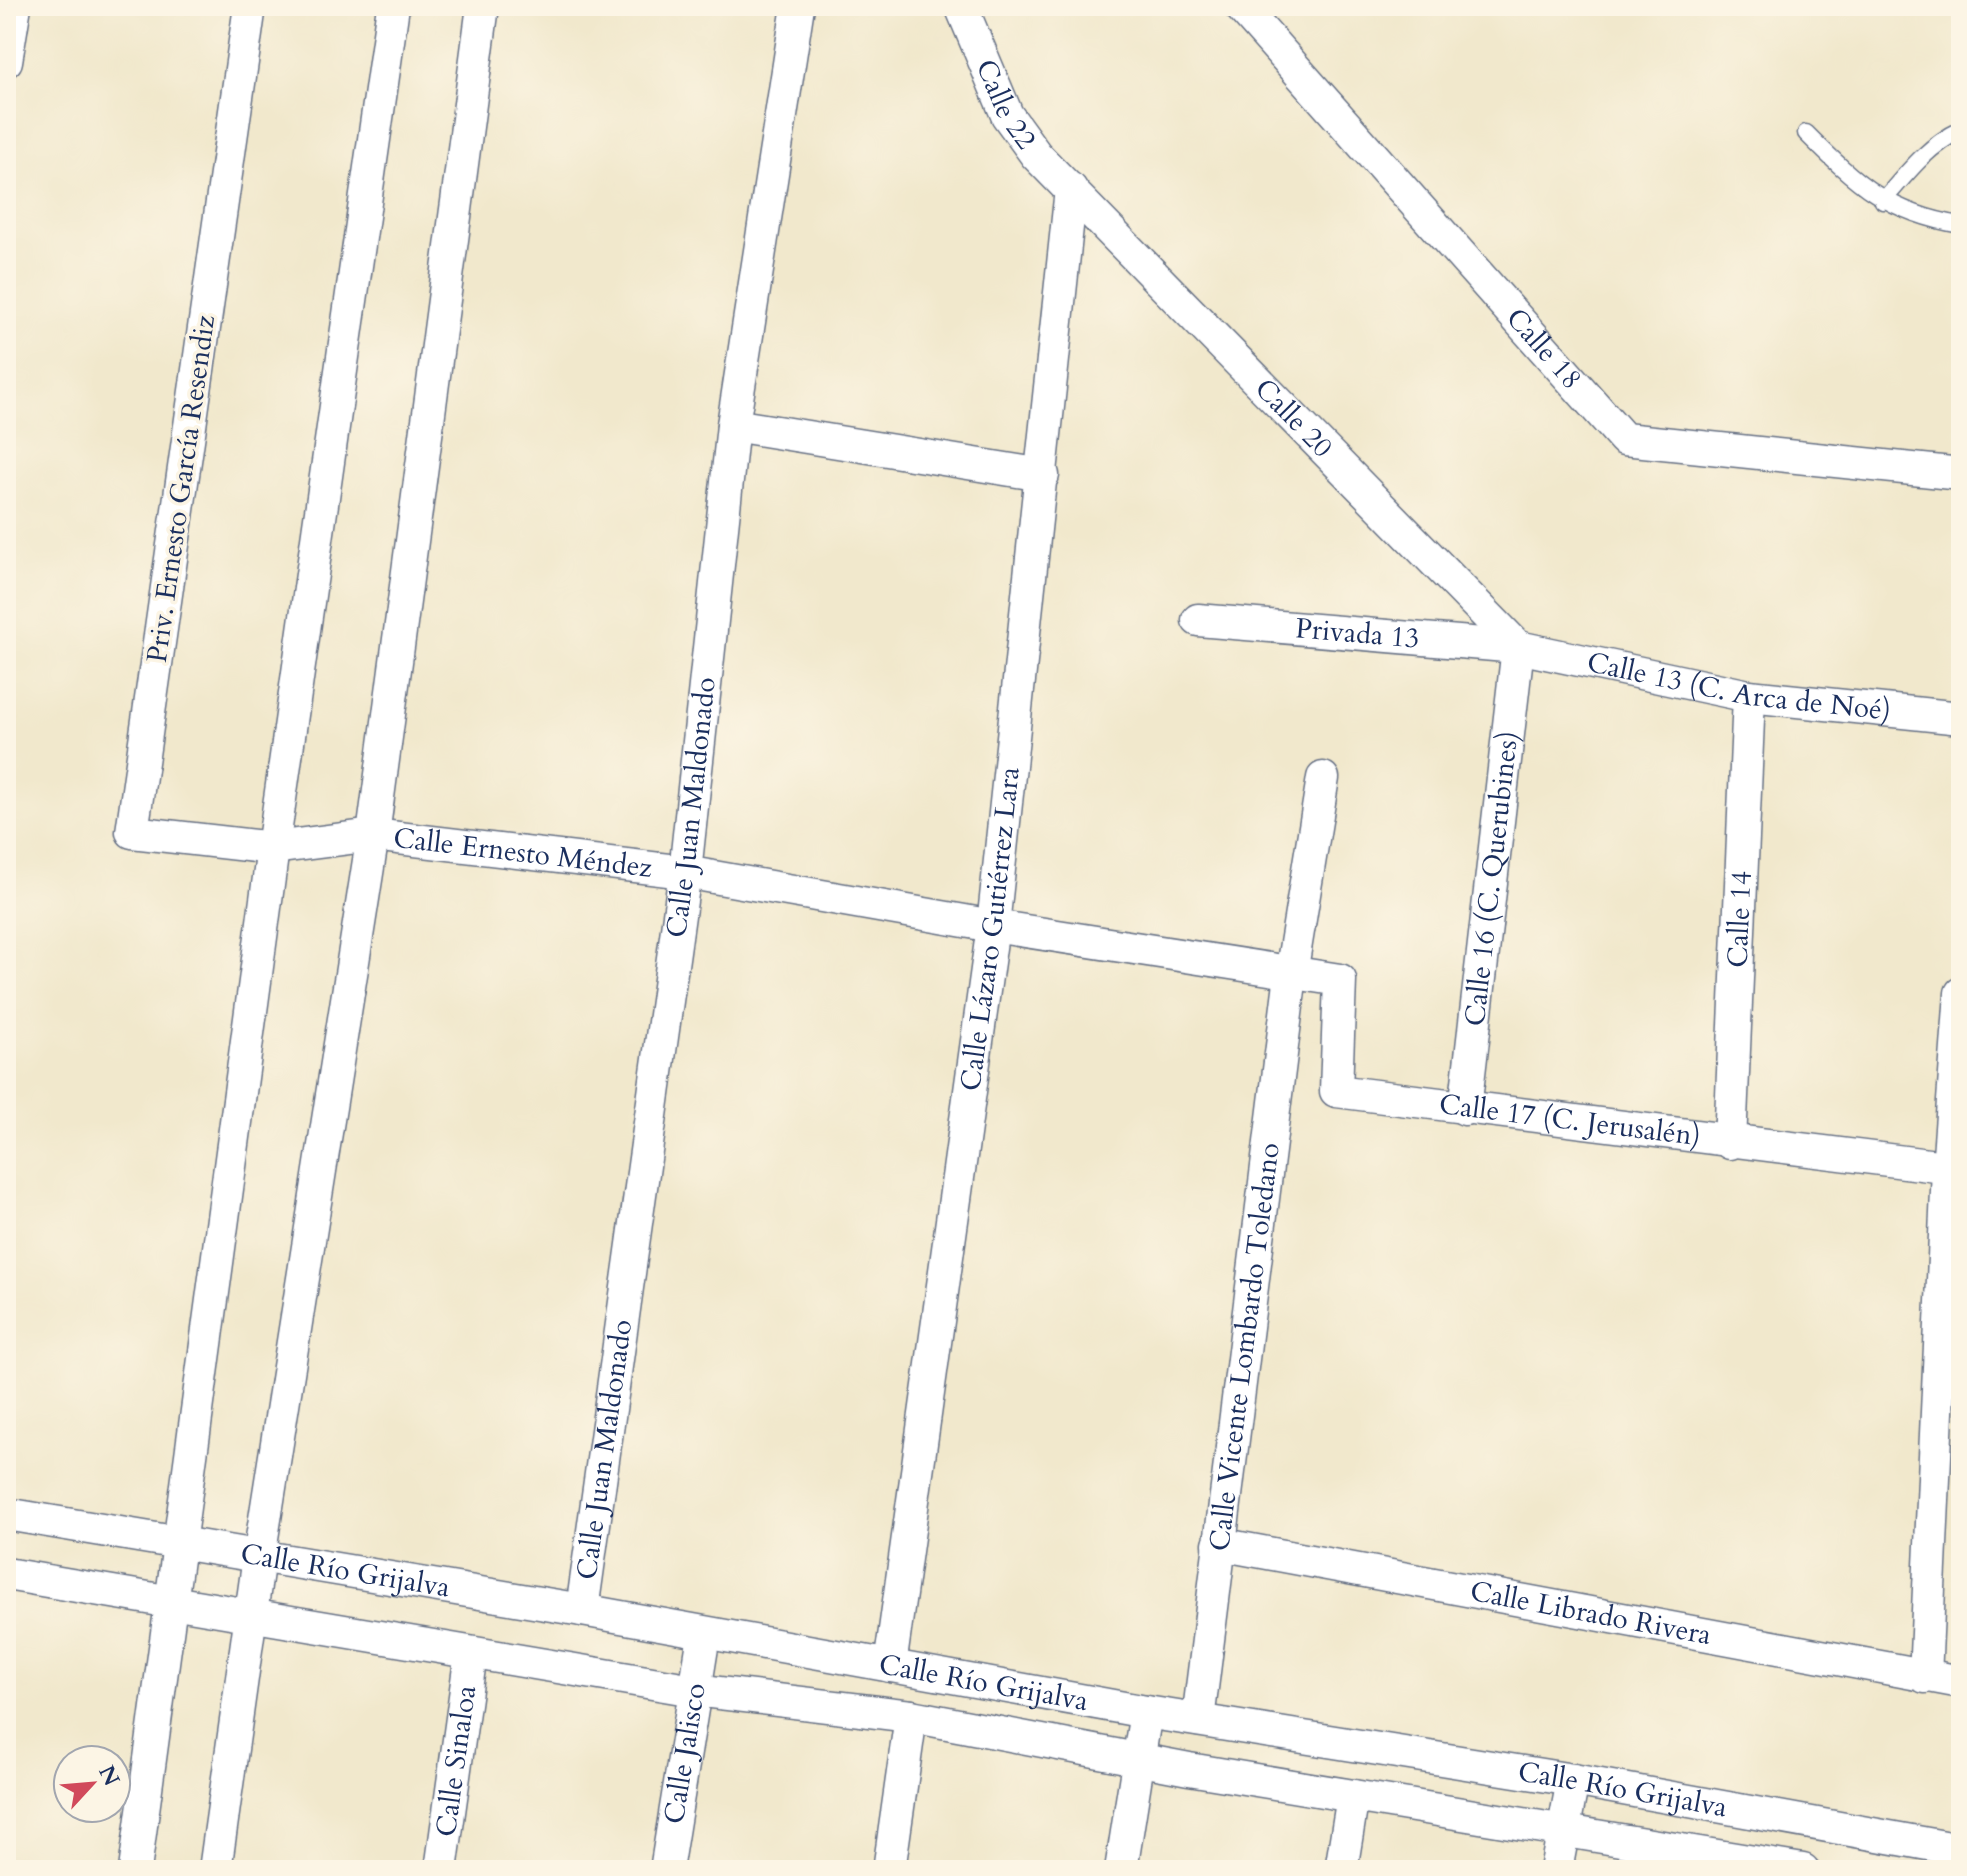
<svg xmlns="http://www.w3.org/2000/svg" width="1967" height="1876" font-family="Cardo,serif">
<rect width="100%" height="100%" fill="#fcf5e5"/>
<filter id="ink" filterUnits="userSpaceOnUse"><feTurbulence type="fractalNoise" baseFrequency=".0125" numOctaves="2"/><feDisplacementMap in="SourceGraphic" scale="16" xChannelSelector="R" yChannelSelector="G"/><feConvolveMatrix kernelMatrix="1 2 1 2 8 2 1 2 1" color-interpolation-filters="sRGB"/></filter>
<filter id="wash" filterUnits="userSpaceOnUse"><feTurbulence type="fractalNoise" baseFrequency=".006" numOctaves="4" result="noise"/><feDisplacementMap in="SourceGraphic" scale="32" xChannelSelector="R" yChannelSelector="G"/><feGaussianBlur stdDeviation="1.8" result="paint"/><feColorMatrix in="noise" values="0 0 0 0 0 0 0 0 0 0 0 0 0 0 0 0 0 1.4 0 .05"/><feComposite in="paint" operator="in"/></filter>
<g filter="url(#wash)">
<rect width="100%" height="100%" fill="#f1e8cc"/>
</g>
<g filter="url(#ink)">
<g fill="none" stroke-linecap="round" stroke-linejoin="round">
<defs>
<path id="service" d="M1806,133C1857,184 1888,213 1961,225
M1883,201C1906,174 1928,145 1961,130"/>
<g id="minor">
<path id="s1" d="M250,6L132,832L273,848L373,835L685,872L993,926L1340,980L1336,1091L1961,1169"/>
<path id="s2" d="M961,6L1007,115L1036,155L1518,647"/>
<path id="s3" d="M1240,6L1624,439L1961,474"/>
<path d="M6,61L15,6"/>
<path d="M733,425L1043,475"/>
<path id="s4" d="M1198,620L1518,647L1749,696L1961,718"/>
<path id="s5" d="M1465,1109L1518,647"/>
<path id="s6" d="M1730,1143L1749,696"/>
<path id="s7" d="M6,1514L582,1610L1146,1712L1573,1780L1961,1850"/>
<path id="s8" d="M1219,1544L1961,1682"/>
<path d="M6,1574L694,1690L911,1716L1189,1769L1803,1870"/>
<path id="s9" d="M582,1610L685,872L733,425L798,6"/>
<path id="s10" d="M890,1666L993,926L1071,189"/>
<path d="M1925,1677L1948,1169L1961,993"/>
<path id="s11" d="M1198,1720L1291,974L1323,778"/>
<path d="M135,1870L273,848L393,6"/>
<path d="M215,1870L259,1557L373,835L483,6"/>
<path id="s12" d="M441,1870L471,1653"/>
<path id="s13" d="M666,1870L704,1635"/>
<path d="M889,1870L911,1716"/>
<path d="M1121,1870L1146,1712"/>
<path d="M1341,1870L1353,1796"/>
<path d="M1556,1870L1573,1780"/>
</g>
</defs>
<use href="#service" stroke="#667084" stroke-width="19"/>
<use href="#minor" stroke="#667084" stroke-width="35"/>
<use href="#service" stroke="#fff" stroke-width="16"/>
<use href="#minor" stroke="#fff" stroke-width="32"/>
</g>
</g>
<g text-anchor="middle" dominant-baseline="central" stroke-width="7" stroke-linejoin="round" paint-order="stroke">
<g font-size="28" fill="#1b2f5e" stroke="#fcf5e5">
<text stroke="none"><textPath href="#s2" startOffset="108">Calle 22</textPath></text>
<text stroke="none"><textPath href="#s3" startOffset="458">Calle 18</textPath></text>
<text stroke="none"><textPath href="#s2" startOffset="536">Calle 20</textPath></text>
<text transform="translate(181 489) rotate(-82)">Priv. Ernesto García Resendiz</text>
<text stroke="none"><textPath href="#s4" startOffset="160">Privada 13</textPath></text>
<text stroke="none"><textPath href="#s4" startOffset="546">Calle 13 (C. Arca de Noé)</textPath></text>
<text stroke="none"><textPath href="#s9" startOffset="810">Calle Juan Maldonado</textPath></text>
<text stroke="none"><textPath href="#s1" startOffset="1228">Calle Ernesto Méndez</textPath></text>
<text stroke="none"><textPath href="#s5" startOffset="232">Calle 16 (C. Querubines)</textPath></text>
<text stroke="none"><textPath href="#s6" startOffset="224">Calle 14</textPath></text>
<text stroke="none"><textPath href="#s10" startOffset="744">Calle Lázaro Gutiérrez Lara</textPath></text>
<text stroke="none"><textPath href="#s1" startOffset="2402">Calle 17 (C. Jerusalén)</textPath></text>
<text stroke="none"><textPath href="#s11" startOffset="376">Calle Vicente Lombardo Toledano</textPath></text>
<text stroke="none"><textPath href="#s9" startOffset="162">Calle Juan Maldonado</textPath></text>
<text stroke="none"><textPath href="#s7" startOffset="344">Calle Río Grijalva</textPath></text>
<text stroke="none"><textPath href="#s8" startOffset="378">Calle Librado Rivera</textPath></text>
<text stroke="none"><textPath href="#s7" startOffset="992">Calle Río Grijalva</textPath></text>
<text stroke="none"><textPath href="#s13" startOffset="118">Calle Jalisco</textPath></text>
<text stroke="none"><textPath href="#s12" startOffset="110">Calle Sinaloa</textPath></text>
<text stroke="none"><textPath href="#s7" startOffset="1640">Calle Río Grijalva</textPath></text>
</g>
</g>
<rect width="1967" height="1876" fill="none" stroke="#fcf5e5" stroke-width="32"/>
<g transform="translate(92 1784) rotate(64)"><circle r="38" fill="#fcf5e5" stroke="#a2a6af" stroke-width="2"/>
<path d="M0-6L14 30L0 20L-14 30Z" fill="#d1495b"/>
<text y="-12" font-size="22" font-weight="bold" text-anchor="middle" fill="#1b2f5e">N</text>
</g>
</svg>
